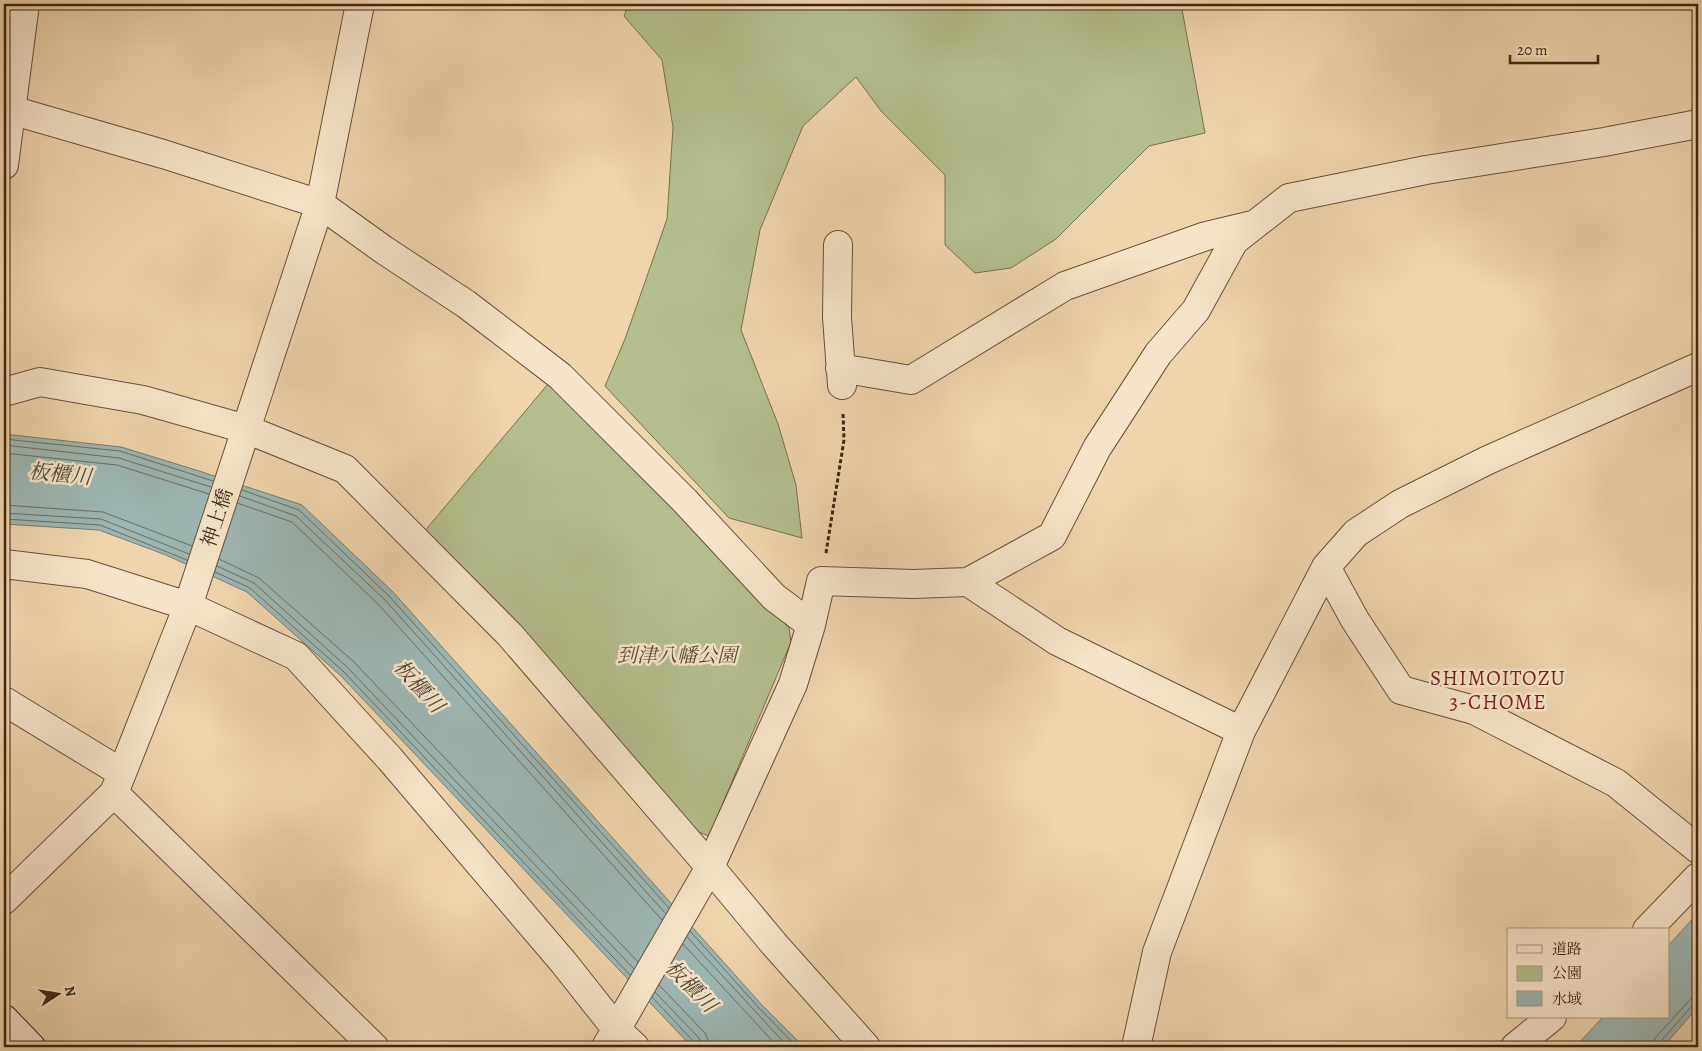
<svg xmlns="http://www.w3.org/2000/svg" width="1702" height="1051" font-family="Alegreya,'Noto Serif JP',serif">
<rect width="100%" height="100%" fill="#efd5ac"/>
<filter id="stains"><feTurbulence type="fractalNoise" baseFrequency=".004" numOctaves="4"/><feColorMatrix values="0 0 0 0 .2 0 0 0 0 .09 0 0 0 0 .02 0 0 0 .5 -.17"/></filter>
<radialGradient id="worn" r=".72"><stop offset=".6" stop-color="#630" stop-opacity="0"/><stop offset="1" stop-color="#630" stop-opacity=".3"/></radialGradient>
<path fill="#b4be8d" stroke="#797250" d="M629,4H1181L1205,133L1149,146L1056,239L1011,268L975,273L945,245V175L881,111L856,77L803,126L760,230L741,330L778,424L796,485L802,538L729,518L605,386L625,339L667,219L673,127L662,60L624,16Z
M548,384L608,439L675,506L789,628L791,642L709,836L688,828L609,729L516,623L423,533Z"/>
<path fill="#9db6b3" stroke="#777d73" d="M4,434L121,447L196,470L302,505L393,592L761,1004L804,1047H692L341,676L247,592L166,555L99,530L4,524Z
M1698,913V1007L1663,1047H1575L1603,1017H1668V946Z"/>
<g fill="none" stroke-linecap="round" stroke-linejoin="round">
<path stroke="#6e6e63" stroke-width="1" d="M4,439L120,451L213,481
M4,445L119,458L211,487
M4,453L117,465L209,494
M242,490L299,510L389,596L669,908
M240,496L296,516L385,600L666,914
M237,503L292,522L379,605L662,920
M4,505L103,512L192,546
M4,513L101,519L189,554
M4,519L100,525L187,560
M219,559L259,578L354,662L638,962
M217,566L254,583L348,668L634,969
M215,572L250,588L344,672L630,975
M690,931L758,1007L797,1047
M687,937L788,1047
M683,944L778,1047
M659,985L705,1033L708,1040L709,1047
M655,992L699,1038L702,1047
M652,997L694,1042L696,1047
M1653,1047L1655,1038L1688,1002L1692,998L1698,997
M1659,1047L1660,1042L1692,1006L1698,1004"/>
<defs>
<path id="street" d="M4,108L163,154L320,204L384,250L466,304L560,376L685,501L774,597L811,625
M4,165L25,4
M838,245L837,317L842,385
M840,368L911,380L1065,286L1206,236L1252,225
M4,392L40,382L143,400L246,429L345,469L510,635L710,867L774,944L866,1047
M4,564L87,574L188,606L296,656L390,759L564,963L617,1030L635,1047
M1326,567L1355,620L1401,690L1474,710L1616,783L1698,849
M968,582L1057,641L1241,731
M4,701L122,773
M114,793L374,1047
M4,900L114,793L122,773L188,606L320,204L360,4
M1647,930L1698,877
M606,1047L710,867L793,684L811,625L821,581L913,584L968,582L1052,536L1097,448L1158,354L1196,310L1234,241L1289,198L1426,170L1604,142L1698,124
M1136,1047L1157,952L1241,731L1326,567L1356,533L1400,504L1488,460L1698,367
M1515,1047L1552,1017"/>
<path id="secondary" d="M4,1019L31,1047"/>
</defs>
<use href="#street" stroke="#6a5239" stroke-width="30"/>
<use href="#secondary" stroke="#3e2713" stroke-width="30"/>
<path stroke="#3e2713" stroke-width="3" stroke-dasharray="4 2.5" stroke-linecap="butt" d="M826,553L844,440L843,413"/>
<use href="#street" stroke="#f5e4c9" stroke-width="28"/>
<use href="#secondary" stroke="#f5e4c9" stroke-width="28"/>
</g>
<g text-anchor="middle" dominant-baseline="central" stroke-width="5" stroke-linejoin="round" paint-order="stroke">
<g font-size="20" fill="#3e2713" stroke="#f5e4c9">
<text transform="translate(217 518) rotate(-72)">神上橋</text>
</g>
<g font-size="20" font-style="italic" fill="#5c4d32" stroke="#f5e4c9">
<text x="677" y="655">到津八幡公園</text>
</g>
<g font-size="21" font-style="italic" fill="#564b3b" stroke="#f5e4c9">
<text transform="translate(60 474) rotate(6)">板櫃川</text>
<text transform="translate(419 686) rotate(48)">板櫃川</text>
<text transform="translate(691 986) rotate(46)">板櫃川</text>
</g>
<g font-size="21" letter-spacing="1" fill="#7a1f14" stroke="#f5e4c9">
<text x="1498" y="678">SHIMOITOZU<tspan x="1498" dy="24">3-CHOME</tspan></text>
</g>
</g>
<rect width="1702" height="1051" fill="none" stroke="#efd5ac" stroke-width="20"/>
<rect x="5" y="5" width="1692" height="1041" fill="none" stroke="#3e2713" stroke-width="2.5"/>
<rect x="10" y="10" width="1682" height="1031" fill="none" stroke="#3e2713"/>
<rect x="1507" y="928" width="162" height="90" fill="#f5e4c9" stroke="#ac9880"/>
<rect x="1517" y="945" width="25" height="8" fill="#f5e4c9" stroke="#ac9880"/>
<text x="1552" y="954" font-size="15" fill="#3e2713">道路</text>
<rect x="1517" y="966" width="25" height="15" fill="#b4be8d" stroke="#ac9880"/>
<text x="1552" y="978" font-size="15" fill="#3e2713">公園</text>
<rect x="1517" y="991" width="25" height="15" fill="#9db6b3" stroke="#ac9880"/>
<text x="1552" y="1004" font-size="15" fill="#3e2713">水域</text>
<g transform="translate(58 994) rotate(78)" stroke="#f5e4c9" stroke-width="4" paint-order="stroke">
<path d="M0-4L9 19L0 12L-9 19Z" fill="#3e2713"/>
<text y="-8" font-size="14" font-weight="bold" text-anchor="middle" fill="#3e2713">N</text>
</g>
<path d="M1510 55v8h88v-8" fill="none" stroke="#3e2713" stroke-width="2.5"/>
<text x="1517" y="55" font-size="15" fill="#3e2713" stroke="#f5e4c9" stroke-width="4" paint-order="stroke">20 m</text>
<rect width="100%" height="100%" filter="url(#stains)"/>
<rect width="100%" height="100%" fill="url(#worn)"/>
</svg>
